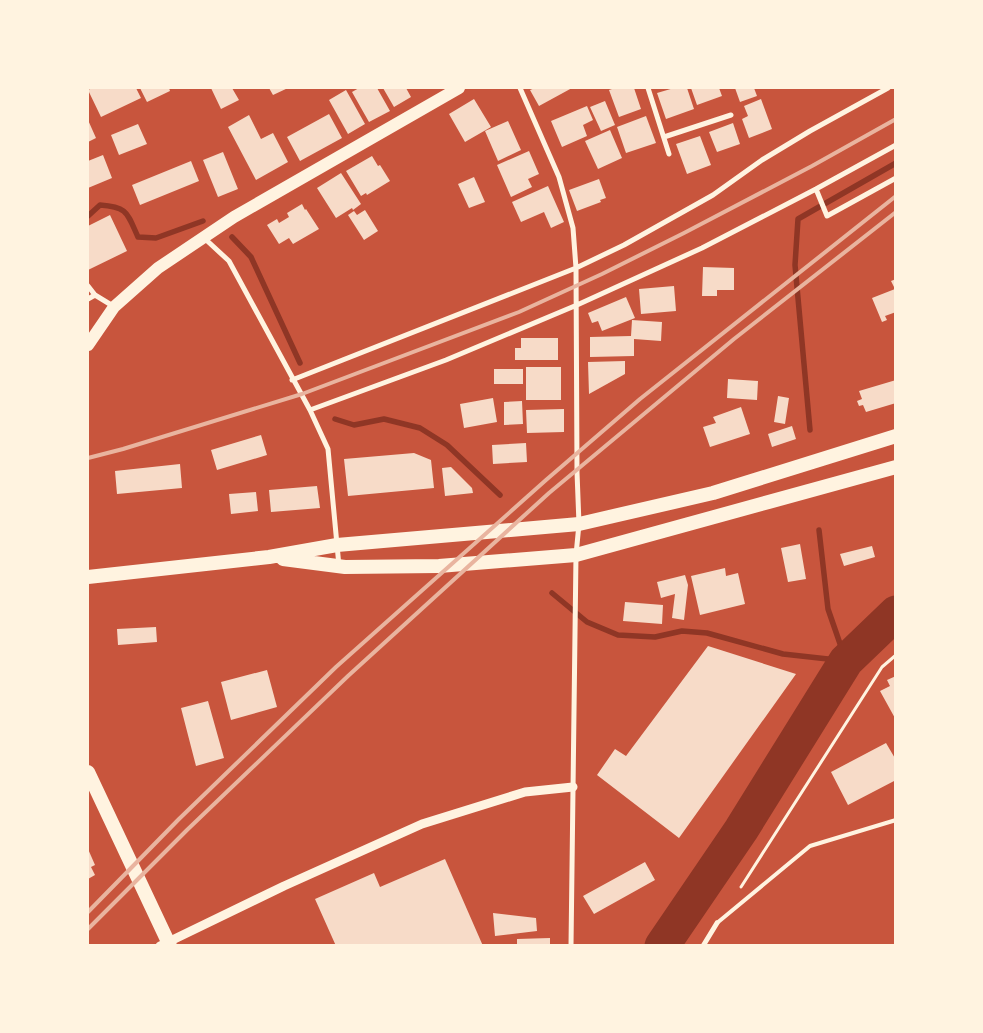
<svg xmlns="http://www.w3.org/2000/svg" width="983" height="1033" font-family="'Times New Roman',serif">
<rect width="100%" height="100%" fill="#c8553d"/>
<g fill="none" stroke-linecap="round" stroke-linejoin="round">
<path stroke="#8f3625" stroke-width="5.5" d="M88,216L100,205C128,207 127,213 138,237L156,238L203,221
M232,237L251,257L300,363
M335,419L354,425L384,419L420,428L447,445L500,495
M810,430L795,265L798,219L896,163
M552,593L587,622L618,635L655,637L682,631L707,633L783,654L846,661L828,609L819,530"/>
<path stroke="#8f3625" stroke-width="35" d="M662,946L741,830L846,661L896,613"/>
</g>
<path fill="#f7dbc8" d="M92,88H136L141,98L101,117L88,90Z
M140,88H169L170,91L147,102Z
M211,88H232L239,100L221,109Z
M269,88H288L273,95Z
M359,88H377L390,111L369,122L352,92Z
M383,88H406L411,97L394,107Z
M535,88H572L539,106L530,90Z
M615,88H634L641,109L619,117L609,90Z
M674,88H687L694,109L666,119L657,93Z
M691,88H719L722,96L697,105Z
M735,88H754L757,96L740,102Z
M346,90L365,124L348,134L329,100Z
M474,99L491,127L465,142L449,114Z
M761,99L772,129L749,138L742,119L748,116L744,106Z
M605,101L615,125L601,131L590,107Z
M587,106L593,120L583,125L587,136L562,147L551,121Z
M329,114L342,138L300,161L287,137Z
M249,115L261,139L273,133L288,162L256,180L228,127Z
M646,116L656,143L626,153L617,127Z
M88,120L96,138L88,142Z
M508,121L521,150L498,161L485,131Z
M733,123L740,144L717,152L709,132Z
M138,124L147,144L119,155L111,135Z
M610,130L622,158L598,169L585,141Z
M700,136L711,165L687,174L676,144Z
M529,151L539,174L528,179L532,187L511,197L497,165Z
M223,152L238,189L218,197L203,160Z
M103,155L112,178L88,188V161Z
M372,156L378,166L380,165L390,181L367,195L366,193L361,196L346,171Z
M191,161L199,181L140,205L132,185Z
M341,173L361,204L353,210L352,208L336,218L317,188Z
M474,177L485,202L469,208L458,184Z
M599,179L606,198L600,200L601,202L577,211L569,190Z
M548,186L564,222L551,228L544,212L521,222L512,202Z
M302,204L305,210L306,209L319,229L293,244L289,238L279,244L267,225L277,219L279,223L289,217L287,213Z
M365,210L378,231L364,240L348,215L354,211L357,215Z
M110,215L127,251L88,270V226Z
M703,267L734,268V290H717V296H702Z
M896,279V312L885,316L887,320L882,322L872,298L895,289L891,281Z
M674,286L676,311L641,314L639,289Z
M626,297L635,318L602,331L598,321L592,323L588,313Z
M632,320L662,322L661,341L634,339V356L590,357V337L631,336Z
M521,338H558V360H515V348H521Z
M625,361V374L589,394L588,362Z
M526,367H561V400H526Z
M494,369H523V384H494Z
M728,379L758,381L757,400L727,398Z
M896,380V403L866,412L863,405L859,406L857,401L862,399L859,391Z
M778,396L789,398L785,424L774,422Z
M493,398L497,422L464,428L460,404Z
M522,401L523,424L504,425V402Z
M741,407L750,434L710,447L703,427L716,423L713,417Z
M564,409V432L527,433L526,410Z
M792,426L796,439L772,447L768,434Z
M261,435L267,455L217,470L211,450Z
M526,443L527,462L493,464L492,445Z
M414,453L431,460L434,488L348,496L344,459Z
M180,464L182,488L117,494L115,471Z
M451,467L472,488L473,493L445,496L442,468Z
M317,486L320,508L271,512L269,490Z
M256,492L258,511L231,514L229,494Z
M800,544L806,579L788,582L781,548Z
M872,546L875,557L844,566L840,554Z
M725,568L726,576L738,573L745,604L700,615L691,576Z
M685,575L688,585L684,620L672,618L675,594L661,598L657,582Z
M625,602L663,605L662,624L623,621Z
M156,627L157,642L118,645L117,629Z
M708,646L796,674L679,838L597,775L615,749L626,756Z
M267,670L277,707L231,720L221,682Z
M896,676V720L880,691L890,686L887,680Z
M208,701L224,758L196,766L181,708Z
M886,743L896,760V780L848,805L831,772Z
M88,849L95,865L91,867L95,875L88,879Z
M445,859L483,946H336L315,899L374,873L380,887Z
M645,862L655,880L594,914L583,896Z
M493,913L536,918L537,931L495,936Z
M550,938V946H517V939Z"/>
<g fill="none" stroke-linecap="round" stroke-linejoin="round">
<path stroke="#fff3e0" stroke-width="3" d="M741,887L882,667L896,655"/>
<path stroke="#fff3e0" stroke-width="4" d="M717,923L810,846L896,820"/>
<path stroke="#fff3e0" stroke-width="5" d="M520,88L559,177L573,228L576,268L577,472L579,524L576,555L571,946
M648,88L669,154
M664,137L731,115
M816,189L827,216L896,178
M203,237L229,261L310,410
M88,286L95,295
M88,299L95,295L113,306
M292,380L576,268L624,245L713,195L762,160L810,131L888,88
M339,566L328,449L310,410L446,360L577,305L702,248L816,189L896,145
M703,946L717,923"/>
<path stroke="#fff3e0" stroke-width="9" d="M160,946L284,886L422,824L525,792L573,787"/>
<path stroke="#fff3e0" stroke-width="12" d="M88,345L114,307L158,268L234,217L459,88"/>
<path stroke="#fff3e0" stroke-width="14" d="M283,559L345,567L439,566L576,555L896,467
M88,577L269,557L337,545L579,524L713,493L896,436
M88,772L170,946"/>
<path stroke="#e9b49f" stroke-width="4" d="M88,458L123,449L302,394L519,312L602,274L684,233L812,166L896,119
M88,912L179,819L336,667L546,480L640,399L896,196
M88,929L187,830L348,676L549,493L734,339L896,212"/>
</g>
<rect width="983" height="1033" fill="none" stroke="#fff3e0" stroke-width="178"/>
</svg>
